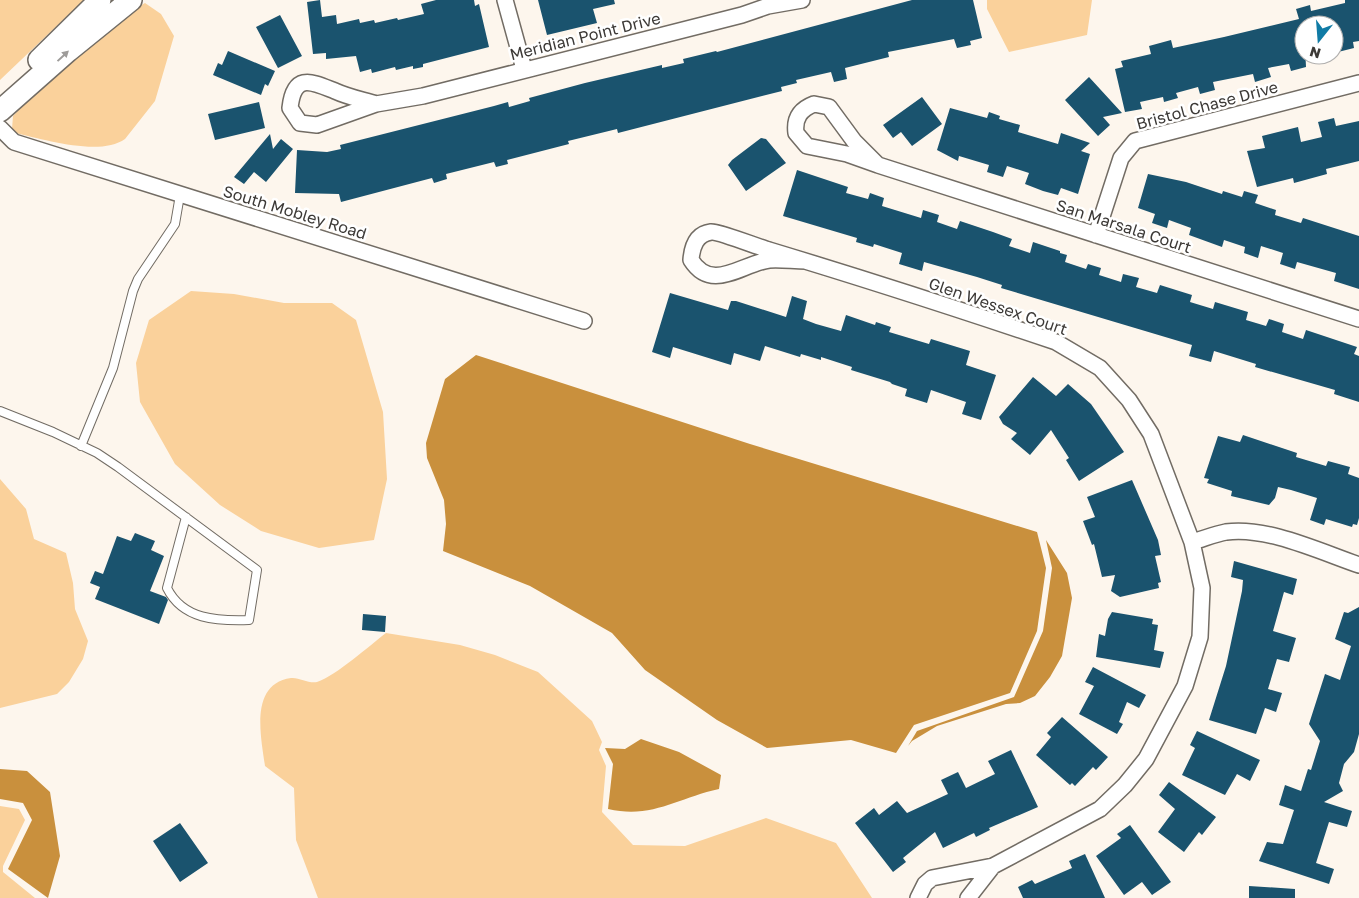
<svg xmlns="http://www.w3.org/2000/svg" width="1359" height="898" font-family="'Golos Text',sans-serif">
<rect width="100%" height="100%" fill="#fdf6ed"/>
<path fill="#fad19b" d="M0,0H84L0,80Z
M987,0H1092L1087,35L1009,52L987,9Z
M145,3L161,14L174,36L155,101L125,139C100,157 43,139 15,133L12,129L13,116L30,97L126,14Z
M191,291L234,294L284,303H332L356,320L383,412L387,479L374,540L319,548L261,531L220,505L175,464L140,402L136,363L149,320Z
M0,479L26,509L34,539L66,553L73,583L75,609L88,641L83,659L69,682L57,694L0,708Z
M386,633L460,645L495,655L538,672L592,721L602,742L599,750L606,766L602,812L633,845L685,846L766,818L836,843L872,898H318L296,840L294,788L265,766C261,737 249,684 291,678C299,677 309,684 317,682C337,675 369,646 386,633Z
M0,806L19,809L25,820L3,866V872L35,898H0Z"/>
<path fill="#c9903d" d="M476,355L750,444L1037,532L1046,568L1037,631L1010,693L914,725L896,753L851,740L767,748L717,720L645,670L612,633L530,586L443,551L446,524L444,500L427,458L426,443L445,379Z
M1046,540L1067,573L1072,598L1062,656L1050,677L1035,696L1020,703L1006,704L937,726L912,741L908,746L917,731L1014,697L1043,631L1052,568Z
M641,739L679,752L721,775L719,789C677,798 653,819 608,809L613,764L605,748L625,749Z
M0,769L27,771L50,792L60,856L48,898L8,869L32,820L23,803L0,799Z"/>
<path fill="#1a536e" d="M320,0L322,17L336,15L337,24L359,19L360,23L374,20L375,23L397,18L398,20L424,14L421,4L436,0H474L475,6L479,4L489,47L423,64V67L413,69V66L396,70L395,67L372,73L371,69L360,72L356,56L326,59V53L313,54L307,2Z
M538,0H614L615,4L593,9L597,23L547,35Z
M912,0H973L982,38L970,41L971,45L957,48L954,39L888,52L889,57L845,68L847,79L834,82L831,72L796,80L797,83L781,87L782,91L618,133L617,129L568,141L569,144L507,160L508,164L496,167L494,162L446,174L447,179L434,183L432,178L341,202L339,194L295,193L297,150L327,152L341,149L340,145L494,106L508,102L509,107L530,101L529,98L585,83L662,65V68L684,63L683,59L716,51L717,52Z
M1345,0H1359V41L1353,42L1354,48L1334,53V25H1304L1306,67L1291,71L1289,64L1268,68L1271,77L1255,82L1253,74L1213,82L1215,90L1200,94L1198,87L1176,93L1178,98L1164,102L1163,97L1140,102L1142,109L1125,112L1115,69L1123,67L1121,61L1151,54L1149,46L1171,40L1173,48L1224,37L1299,19L1296,9L1310,5L1311,11L1345,3Z
M280,15L302,56L278,68L256,27Z
M228,51L275,71L268,86L265,84L261,95L213,75L218,63L222,65Z
M1089,77L1122,113L1103,117L1110,125L1098,136L1065,100Z
M922,97L942,124L912,146L901,132L893,138L883,125Z
M259,102L265,128L215,140L208,114Z
M950,108L987,118L989,112L1000,116L999,119L1020,125L1018,132L1058,144L1061,133L1090,143L1081,151L1090,154L1078,194L1061,188L1058,195L1043,191L1025,184L1029,173L1007,166L1003,177L987,172L989,165L959,156L958,161L937,150Z
M1334,118L1336,126L1359,121V161L1326,169L1327,174L1294,183L1293,178L1257,187L1247,151L1265,148L1262,136L1298,127L1301,142L1322,137L1318,122Z
M270,134L273,149L281,139L293,149L266,182L254,172L244,184L234,177Z
M761,138L766,139L786,163L746,191L728,165L732,160Z
M797,170L848,187L846,193L868,199L870,193L884,198L882,206L921,218L923,210L939,215L937,222L957,229L960,221L993,232L1012,239L1009,246L1030,253L1033,242L1060,251V253L1067,255L1065,262L1086,269L1088,264L1101,268L1099,275L1121,282L1123,274L1139,278L1136,287L1157,293L1160,285L1192,295L1190,302L1213,309L1215,302L1248,312L1246,320L1266,326L1269,319L1284,324L1282,332L1303,339L1306,330L1357,347L1354,354L1359,356V402L1334,394L1335,390L1255,367L1256,364L1214,351L1211,362L1189,356L1192,345L1001,288L1002,285L977,277L924,262L922,271L899,264L902,253L874,244L873,247L856,242L857,238L783,216Z
M1148,174L1186,182L1222,194L1223,191L1242,197L1244,191L1258,195L1255,203L1276,210L1275,215L1301,223L1303,218L1359,236V289L1334,281L1336,273L1297,262L1295,269L1280,264L1283,253L1261,246L1258,258L1244,253L1245,247L1224,240L1222,247L1189,235L1191,228L1169,220L1167,228L1152,223L1155,214L1138,208Z
M670,293L728,310L731,301H736L786,317L792,296L807,301L803,319L816,324L841,331L846,315L875,325L876,322L891,327L889,332L929,344L931,339L970,351L966,365L996,375L981,420L962,414L966,402L931,390L927,403L905,396L907,389L892,384L890,382L851,370L852,367L821,357V360L801,354L800,357L765,346L760,361L734,353L731,365L673,347L670,358L652,352Z
M1033,377L1056,396L1068,384L1091,404L1124,452L1079,481L1066,460L1069,458L1051,430L1030,455L1011,439L1017,433L1003,424L999,417Z
M1243,435L1297,453L1296,457L1326,466L1328,461L1350,467L1348,474L1359,478V518L1357,525L1353,524L1352,527L1326,519L1324,525L1310,520L1317,498L1291,490L1278,487L1275,498L1269,505L1231,496L1232,491L1207,483L1209,479L1204,478L1218,436L1240,442Z
M1132,480L1158,540L1161,555L1155,556L1161,582L1158,583L1159,588L1120,597L1111,591L1115,575L1102,577L1094,544L1092,545L1083,521L1095,517L1087,497Z
M135,533L155,541L151,550L164,556L150,591L166,597L168,600L159,624L95,599L100,587L90,583L95,571L103,574L117,536L131,541Z
M1234,561L1297,579L1293,595L1284,592L1273,631L1296,638L1289,662L1277,659L1268,689L1282,693L1276,712L1265,708L1256,734L1209,720L1226,666L1242,591L1243,580L1231,577Z
M1359,607V734L1354,752L1344,764L1339,783L1343,791L1324,802L1352,811L1347,827L1329,822L1316,863L1334,869L1329,884L1259,861L1267,842L1283,844L1294,810L1279,805L1285,785L1301,791L1308,769L1311,770L1320,741L1309,724L1325,674L1340,680L1351,646L1335,639L1344,612L1348,613Z
M1112,612L1153,619L1152,624L1158,625L1154,650L1164,652L1160,668L1096,657L1099,634L1105,636L1108,619Z
M363,614L386,616L385,632L362,630Z
M1093,667L1146,695L1139,708L1127,702L1119,722L1123,724L1117,734L1079,714L1094,686L1085,682Z
M1062,717L1108,757L1096,770L1093,767L1075,786L1072,783L1070,785L1036,755L1051,737L1047,733Z
M1197,731L1260,760L1250,781L1237,774L1225,795L1182,775L1195,748L1190,745Z
M1011,750L1038,807L989,828L990,830L976,837L974,833L943,848L935,832L903,858L906,862L893,872L855,823L874,808L879,815L897,801L907,813L948,794L941,780L958,772L966,788L995,774L988,761Z
M1169,782L1216,817L1202,835L1199,832L1184,852L1158,832L1175,809L1159,795Z
M180,823L208,863L180,882L153,841Z
M1130,825L1171,882L1152,895L1142,882L1124,895L1096,856L1121,838L1117,834Z
M1085,854L1105,898H1023L1018,887L1032,880L1035,884L1072,868L1069,861Z
M1249,886L1295,889V898H1249Z"/>
<g fill="none" stroke-linecap="round" stroke-linejoin="round">
<defs>
<path id="lane" d="M0,411L53,432L97,453L118,467L257,570L249,620C217,621 183,620 167,588L186,517
M81,446L113,368L133,291L138,279L175,224L180,195"/>
<path id="street" d="M505,0L524,69
M376,104C363,100 348,97 335,91C312,82 294,72 290,108L300,123L317,125L376,104L423,96L742,15L768,6L802,0
M0,128L14,142L584,321
M878,165L854,141L829,107L814,104C801,109 794,118 796,133L807,146L847,154L878,165L1359,319
M1096,235L1121,158L1135,141L1359,83
M805,261C793,261 781,259 769,260C741,264 712,293 691,260C692,247 696,234 711,232C718,231 758,247 769,250C865,279 961,310 1056,342L1100,368L1129,400L1151,434L1192,542L1202,588L1200,637L1185,686L1146,759L1125,785L1100,809L993,866L932,878L925,884L918,898
M1192,542C1203,539 1215,534 1226,532C1266,526 1321,552 1359,565
M968,898L993,866"/>
<path id="secondary" d="M39,60L100,0
M0,111L68,51L131,0"/>
</defs>
<use href="#lane" stroke="#726c64" stroke-width="10"/>
<use href="#street" stroke="#726c64" stroke-width="18"/>
<use href="#secondary" stroke="#726c64" stroke-width="24"/>
<use href="#lane" stroke="#fff" stroke-width="8"/>
<use href="#street" stroke="#fff" stroke-width="15"/>
<use href="#secondary" stroke="#fff" stroke-width="21"/>
</g>
<defs><path id="oneway-solid" d="M-6-.8H1V-3.2L6.5 0L1 3.2V.8H-6Z" transform="scale(1.25)"/></defs>
<use fill="#9e9c9a" href="#oneway-solid" transform="translate(63 56) rotate(-43)"/>
<g text-anchor="middle" dominant-baseline="central" stroke-width="5" stroke-linejoin="round" paint-order="stroke">
<g font-size="16" fill="#3c3936" stroke="#fff">
<text transform="translate(585 36) rotate(-14)">Meridian Point Drive</text>
<text transform="translate(1207 105) rotate(-15)">Bristol Chase Drive</text>
<text transform="translate(295 212) rotate(17)">South Mobley Road</text>
<text transform="translate(1124 226) rotate(18)">San Marsala Court</text>
<text transform="translate(998 306) rotate(19)">Glen Wessex Court</text>
</g>
</g>
<g transform="translate(1319 40) rotate(197)"><circle r="24" fill="#ffffff" stroke="#b1b0af"/>
<path d="M0-4L9 19L0 12L-9 19Z" fill="#107ba5"/>
<text y="-8" font-size="14" font-weight="bold" text-anchor="middle" fill="#3c3936">N</text>
</g>
</svg>
